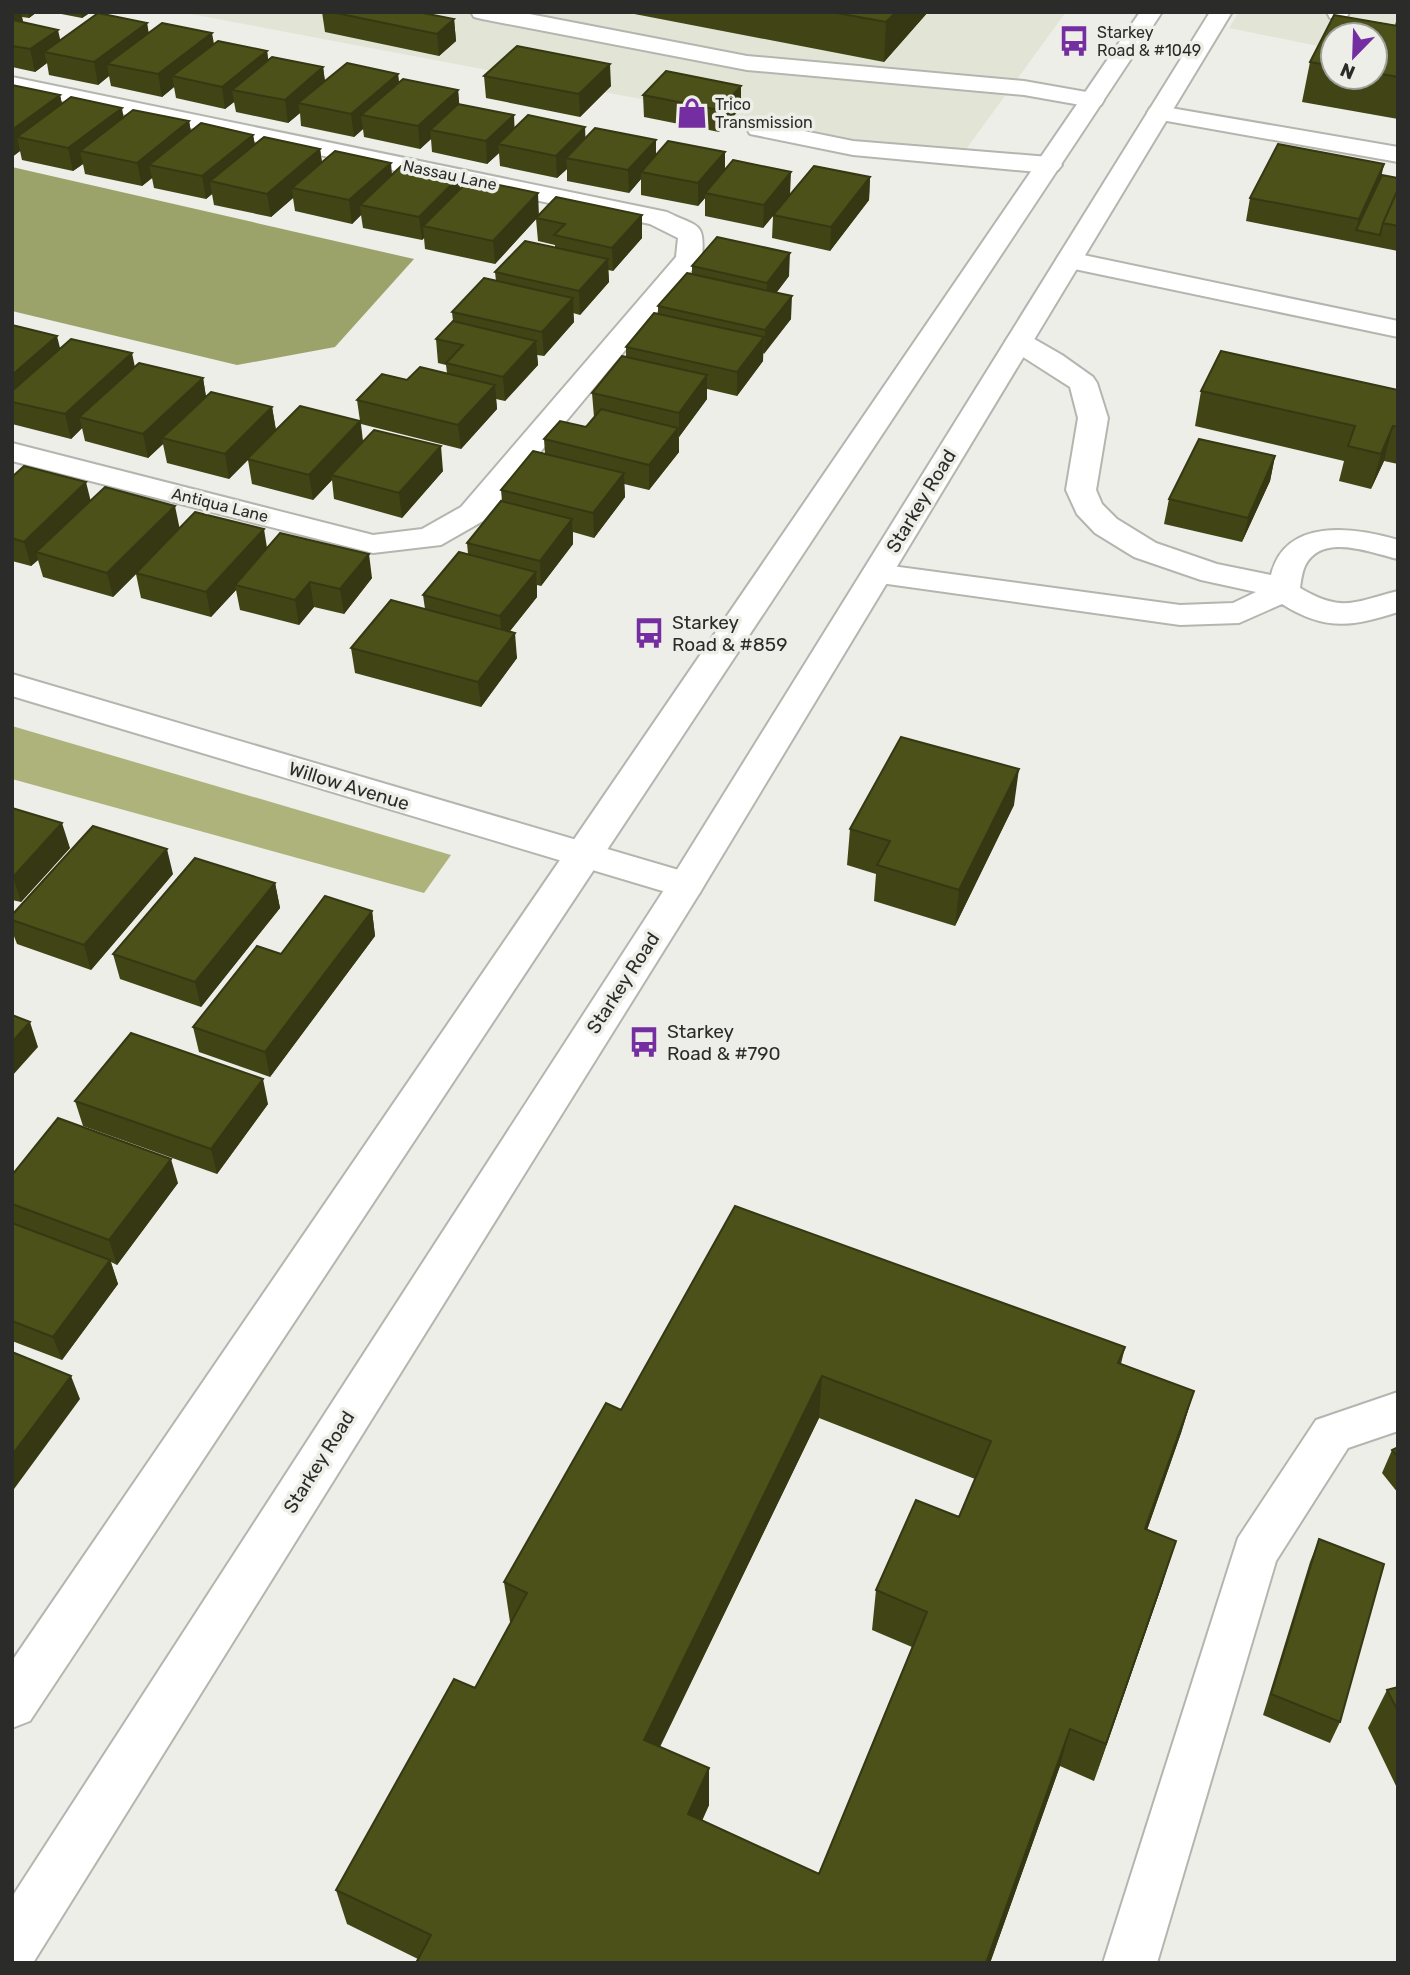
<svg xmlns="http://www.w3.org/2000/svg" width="1410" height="1975" font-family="Rubik,sans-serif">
<rect width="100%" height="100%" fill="#edeee7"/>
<path fill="#e2e5d6" d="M180,12H1066L959,159Z
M1239,12H1398V61L1375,35H1333V49L1229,28Z"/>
<path fill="#adb37b" d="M12,726L451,855L424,893L12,779Z"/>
<path fill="#9ca36a" d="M12,167L414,259L335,347L237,365L12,311Z"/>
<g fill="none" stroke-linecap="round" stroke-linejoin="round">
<defs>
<path id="minor" d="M471,12H519L747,56L1024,81L1092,93L1101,95L1104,100L1101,105L1092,107L1024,95L747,70L482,19L474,17Z
M1327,12H1349V13L1346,18H1330Z
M12,77L667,212C699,228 705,221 702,258L483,521L441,545L373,553L12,461V443L373,535L422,529L461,507L676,257L678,238L650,224L12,91Z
M1159,106L1398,147V162L1150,118L1147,113L1150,108Z
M759,122L853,141L1049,157L1058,160L1062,165L1058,170L1049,173L853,155L750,134L747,129L750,124Z
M1069,252L1398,321V337L1060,266L1056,260L1060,254Z
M1019,334L1029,336L1062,355L1093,377L1097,383L1108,418L1096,490L1102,504L1117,519L1156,543L1217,564L1271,575C1285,517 1354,527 1398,540V559C1371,553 1322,532 1305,566C1302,572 1301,581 1300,588C1342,613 1354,602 1398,591V612C1352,627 1325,631 1282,604L1239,623L1180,625L866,581L861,574L866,567L877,564L1180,605L1233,603L1256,592L1201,580L1134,557L1095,533L1077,514L1066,490L1078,418L1070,387L1009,348L1005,342L1009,336Z
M12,674L699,876L704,885L699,894L686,898L12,696Z
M1398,1392V1431L1348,1448L1276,1561L1157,1963H1103L1238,1538L1316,1420Z"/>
<path id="major" d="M1140,12H1162L30,1721L12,1728V1661Z
M1210,12H1232L699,894L33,1963H12V1897L673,876Z"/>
</defs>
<use href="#minor" stroke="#b4b5af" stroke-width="4"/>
<use href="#major" stroke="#b4b5af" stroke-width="4"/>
<use href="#minor" fill="#fff" fill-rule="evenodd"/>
<use href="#major" fill="#fff" fill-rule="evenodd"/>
</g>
<path fill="#414516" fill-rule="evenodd" d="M12,12H37L29,18L22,17L23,22L61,41L147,23L148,33L214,44L267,51L268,60L323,67L325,81L398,74L399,82L458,90L459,104L514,128L585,127V138L656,140V155L725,152V170L790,195L870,177L869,200L830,251L772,238L773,216L763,228L705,216V198L698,206L641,195V179L629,193L567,181V169L557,178L500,166L499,153L487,164L432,152L431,139L420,149L364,137L363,129L354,137L301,126L300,113L288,123L236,112L234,102L225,109L176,98L174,87L162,97L111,86L109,76L98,85L49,75L47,63L35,72L12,67Z
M51,12H91L82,18Z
M322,12H418L454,19L456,41L439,56L325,32Z
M624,12H928L884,62Z
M1334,15L1395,25L1398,15V119L1302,102L1310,62ZM1333,35H1375V77H1333Z
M484,76L611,86L580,117L486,98Z
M12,85L60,95L62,104L123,117L189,121L191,132L253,135L255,145L320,149L322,162L392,175L459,177L460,189L539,215L642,238L613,271L608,270L609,282L580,315L573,313L574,322L544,356L537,355L538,365L505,401L496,399L497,409L461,449L361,424L363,441L443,471L402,518L334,499L332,480L313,500L252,484L248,460L229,479L167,463L163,444L148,458L85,441L82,428L71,439L12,424V325L60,348L135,367L203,378L206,397L272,407L276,430L360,421L357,400L407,380L447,373L446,365L438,363L436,339L453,321L452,312L496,281L495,272L555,247V245L538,241L536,219L495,264L425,249L424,238L422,240L363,228L361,215L352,224L295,211L293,198L271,217L214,205L212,194L206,199L154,188L152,178L142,186L85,174L83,164L73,171L22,160L20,151L12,157Z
M643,95L741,108L719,132L644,117Z
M1382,175L1398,178V251L1246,221L1250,198Z
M692,266L789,276L777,292L791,319L763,354V361L737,396L707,389V399L679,437V452L649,490L624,484L625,497L594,538L573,532V544L541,586L537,585V597L510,631L517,658L481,707L355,673L351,648L425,609L423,595L468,554L467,543L502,501L501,490L545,454L544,439L586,427L594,417L592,393L626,357V347L658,314V306L692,274Z
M1398,390V464L1384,461L1371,489L1339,481L1344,461L1195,426L1201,391Z
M1275,456L1270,481L1242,542L1164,524L1169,499Z
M12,473L13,476L90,501L179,527L267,548L372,578L344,614L314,607L299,625L240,610L236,590L211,617L141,598L136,574L113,597L43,577L38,560L31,566L12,561Z
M1014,805L955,926L874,901L876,874L847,865L850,829Z
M12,808L70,848L21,902L12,900Z
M173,874L91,970L17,944L12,931V915Z
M275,883L280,908L201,1007L120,979L113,954Z
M372,911L375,936L270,1077L199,1052L193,1027L281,954Z
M75,1101L268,1104L217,1174L83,1126Z
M12,1175L178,1183L117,1265L111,1262L118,1284L62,1360L12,1341Z
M735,1206L1125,1347L1121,1364L1194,1391L1181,1433L1147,1530L1163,1582L1094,1781L1060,1766L990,1963H416L418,1959L347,1924L336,1890L475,1688L511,1622H510L504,1582L621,1410ZM819,1418L975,1479L959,1517L876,1590L872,1630L912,1647L819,1874L702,1821L709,1805V1768L660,1747Z
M1398,1447V1493L1382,1473L1392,1450Z
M1319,1539L1340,1722L1330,1743L1263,1715L1310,1562Z
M1398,1687V1790L1368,1728L1387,1690Z"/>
<path fill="#353812" d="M12,12H21L24,27L12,35Z
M28,12H37L29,18Z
M81,12H91L82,18Z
M896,12H928L884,62L886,22Z
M454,19L456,41L439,56L437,34Z
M147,23L151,45L107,64L109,76L98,85L94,62Z
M58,30L63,52H44L47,63L35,72L30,49Z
M212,33L216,55L172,76L174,87L162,97L158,74Z
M267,51L270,73L232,90L234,102L225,109L222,87Z
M610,64L611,86L580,117L579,94Z
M323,67L326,90L298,103L300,113L288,123L285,100Z
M398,74L400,96L361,115L363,129L354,137L351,114Z
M741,86V108L719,132V110Z
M458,90L460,112L430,130L431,139L420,149L418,126Z
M60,95L65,118L17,137L20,151L12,157V130Z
M122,108L126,131L80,151L83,164L73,171L68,148Z
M514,115L515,138L498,144L499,153L487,164L486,141Z
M189,121L193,144L149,165L152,178L142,186L137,163Z
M585,127L586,149L566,158L567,169L557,178L556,156Z
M253,135L257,157L210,181L212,194L206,199L202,176Z
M656,140V162L641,172V179L629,193L628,170Z
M320,149L323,172L292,188L293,198L271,217L267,194Z
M725,152V174L705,193V198L698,206V183Z
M391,163L393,186L360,205L361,215L352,224L349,200Z
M1384,164L1379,187L1356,230L1359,219Z
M791,172L790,195L763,228L764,205Z
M459,177L461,200L423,226L424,238L422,240L419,217Z
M870,177L869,200L830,251L831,227Z
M538,193L539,216L495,264L493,241Z
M642,215V238L613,271L612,248Z
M790,253L789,276L766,306L767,283Z
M608,259L609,282L580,315L579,291Z
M792,296L791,319L764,354L765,330Z
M573,298L574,322L544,356L542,332Z
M57,336L63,360L12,402V375Z
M764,337L763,361L737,396V372Z
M536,341L538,365L505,401L503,377Z
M132,353L137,377L79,417L82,428L71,439L65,414Z
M707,375V399L679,437V413Z
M203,378L207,403L162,438L163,444L148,458L143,434Z
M495,385L497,409L461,449L458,425Z
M272,407L276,431L229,479L225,454Z
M360,421L363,446L331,475L332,480L313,500L309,475Z
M1393,426L1384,461L1371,489L1381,454Z
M678,428L679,452L649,490V465Z
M441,446L443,471L402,518L399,493Z
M1275,456L1270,481L1242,542L1248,518Z
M624,473L625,497L594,538L593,513Z
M86,482L92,506L36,552L38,560L31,566L24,542Z
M175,506L180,530L113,597L107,573Z
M572,519L573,544L541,586L540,561Z
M264,529L268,554L235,585L236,590L211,617L206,592Z
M369,554L372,578L344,614L340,589Z
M536,572L537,597L502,641L500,616Z
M310,582L314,607L299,625L295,600Z
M515,633L517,658L481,707L478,682Z
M1019,769L1014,805L955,926L959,890Z
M62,823L70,848L21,902L13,877Z
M167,849L173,874L91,970L84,945Z
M275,883L280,908L201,1007L195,982Z
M372,911L375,936L270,1077L265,1052Z
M30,1022L38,1047L12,1076V1042Z
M263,1079L268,1104L217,1174L211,1149Z
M171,1159L178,1183L117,1265L109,1240Z
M110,1260L118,1284L62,1360L53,1337Z
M71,1376L80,1399L14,1489L12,1484V1455Z
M822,1376L819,1418L645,1777L644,1740Z
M1194,1391L1181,1433L1133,1570L1145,1529Z
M1176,1541L1163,1582L1094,1781L1106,1744Z
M1070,1729L1060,1766L990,1963H986Z
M709,1768V1805L688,1850V1814Z"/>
<path fill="#4c5019" stroke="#353812" stroke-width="2" fill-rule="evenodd" d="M331,12H418L454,19L437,34Z
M831,12H896L886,22Z
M98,13L147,23L94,62L44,52Z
M1334,15L1398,26V77L1375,73V35H1333V66L1310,62Z
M13,20L58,30L30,49L12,46Z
M162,23L212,33L158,74L107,64Z
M218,41L267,51L222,87L172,76Z
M517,46L610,64L579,94L484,76Z
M272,57L323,67L285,100L232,90Z
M347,63L398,74L351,114L298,103Z
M666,71L741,86L719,110L643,95Z
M403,79L458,90L418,126L361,115Z
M12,85L60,95L12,130Z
M71,97L122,108L68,148L17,137Z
M458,104L514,115L486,141L430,130Z
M133,110L189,121L137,163L80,151Z
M528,115L585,127L556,156L498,144Z
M201,123L253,135L202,176L149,165Z
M595,128L656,140L628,170L566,158Z
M264,137L320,149L267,194L210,181Z
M668,141L725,152L698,183L641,172Z
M1278,144L1384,164L1359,219L1250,198Z
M335,151L391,163L349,200L292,188Z
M733,160L791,172L764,205L705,193Z
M401,166L459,177L419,217L360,205Z
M814,166L870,177L831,227L773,215Z
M1382,175L1398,178V189L1383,223L1380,235L1356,230Z
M470,179L538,193L493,241L423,226Z
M1398,189V226L1383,223Z
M556,197L642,215L612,248L554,235L565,224L536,218Z
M717,237L790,253L767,283L692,266Z
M525,241L608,259L579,291L495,272Z
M687,273L792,296L765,330L658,306Z
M484,278L573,298L542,332L452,312Z
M654,313L764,337L737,372L626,347Z
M453,321L536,341L503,377L446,363L463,345L436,339Z
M12,325L57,336L12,375Z
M71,339L132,353L65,414L12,402V391Z
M1221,351L1398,390V427L1393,426L1381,454L1348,446L1355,426L1201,391Z
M622,356L707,375L679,413L592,393Z
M139,363L203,378L143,434L79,417Z
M420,367L495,385L458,425L357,400L382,374L407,380Z
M211,392L272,407L225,454L162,438Z
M300,406L360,421L309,475L247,459Z
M601,409L678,428L649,465L544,439L560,421L586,427Z
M374,430L441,446L399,493L331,475Z
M1199,439L1275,456L1248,518L1169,499Z
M533,451L624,473L593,513L501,490Z
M24,466L86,482L24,542L12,538V477Z
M105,487L175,506L107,573L36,552Z
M501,501L572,519L540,561L467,543Z
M195,512L264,529L206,592L136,573Z
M280,533L369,554L340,589L310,582L295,600L235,585Z
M459,552L536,572L500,616L423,595Z
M391,600L515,633L478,682L351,648Z
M901,737L1019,769L959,890L877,865L890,841L850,829Z
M12,808L62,823L13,877H12Z
M93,826L167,849L84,945L12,920V915Z
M195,858L275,883L195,982L113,954Z
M325,896L372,911L265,1052L193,1027L257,946L281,954Z
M12,1015L30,1022L12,1042Z
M131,1033L263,1079L211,1149L75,1101Z
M58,1118L171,1159L109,1240L12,1204V1175Z
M735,1206L1125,1347L1118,1363L1194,1391L1145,1529L1176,1541L1106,1744L1070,1729L986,1963H416L431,1935L336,1890L454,1679L475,1688L527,1593L504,1582L606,1403L621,1410ZM822,1376L991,1441L959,1517L916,1500L876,1590L927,1612L819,1874L688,1814L709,1768L644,1740Z
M12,1223L110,1260L53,1337L12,1321Z
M12,1352L71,1376L12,1455Z
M1398,1447V1457L1392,1450Z
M1319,1539L1384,1564L1340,1722L1271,1694Z
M1398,1687V1711L1387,1690Z"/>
<defs>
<symbol id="bus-bare" viewBox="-9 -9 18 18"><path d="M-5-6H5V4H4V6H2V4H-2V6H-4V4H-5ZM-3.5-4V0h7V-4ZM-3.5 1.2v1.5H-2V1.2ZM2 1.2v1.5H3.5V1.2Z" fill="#752ea1" stroke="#edeee7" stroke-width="2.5" paint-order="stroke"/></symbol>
<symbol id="shop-bare" viewBox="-9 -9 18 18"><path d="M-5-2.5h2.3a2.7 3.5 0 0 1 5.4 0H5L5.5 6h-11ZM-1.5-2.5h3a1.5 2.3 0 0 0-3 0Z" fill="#752ea1" stroke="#edeee7" stroke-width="2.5" paint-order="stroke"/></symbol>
</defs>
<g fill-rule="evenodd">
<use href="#bus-bare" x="1052" y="19" width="44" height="44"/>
<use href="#shop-bare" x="670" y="91" width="44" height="44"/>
<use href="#bus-bare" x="627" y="611" width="44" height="44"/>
<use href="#bus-bare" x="622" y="1020" width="44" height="44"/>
</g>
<g text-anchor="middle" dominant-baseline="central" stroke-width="7" stroke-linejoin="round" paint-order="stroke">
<g font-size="16" fill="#2b2c29" stroke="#edeee7" text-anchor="start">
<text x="1097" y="32">Starkey<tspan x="1097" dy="18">Road &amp; #1049</tspan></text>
<text x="715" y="104">Trico<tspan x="715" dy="18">Transmission</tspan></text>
</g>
<g font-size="16" fill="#2b2c29" stroke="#edeee7">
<text transform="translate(450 175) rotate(12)">Nassau Lane</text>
<text transform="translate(220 505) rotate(14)">Antiqua Lane</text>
</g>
<g font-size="19" fill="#2b2c29" stroke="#edeee7">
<text transform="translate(921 501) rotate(-59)">Starkey Road</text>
<text transform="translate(349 786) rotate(17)">Willow Avenue</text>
<text transform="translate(623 983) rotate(-57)">Starkey Road</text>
<text transform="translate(319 1462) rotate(-58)">Starkey Road</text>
</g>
<g font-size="19" fill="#2b2c29" stroke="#edeee7" text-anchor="start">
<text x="672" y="622">Starkey<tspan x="672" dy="22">Road &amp; #859</tspan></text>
<text x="667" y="1031">Starkey<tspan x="667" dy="22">Road &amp; #790</tspan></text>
</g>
</g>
<rect width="1410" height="1975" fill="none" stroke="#2b2c29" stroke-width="28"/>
<g transform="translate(1354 56) rotate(203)"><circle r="33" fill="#edeee7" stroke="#9fa09b" stroke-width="2"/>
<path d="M0-5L12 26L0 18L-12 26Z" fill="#752ea1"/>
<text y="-10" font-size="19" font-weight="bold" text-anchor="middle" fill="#2b2c29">N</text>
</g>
</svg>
